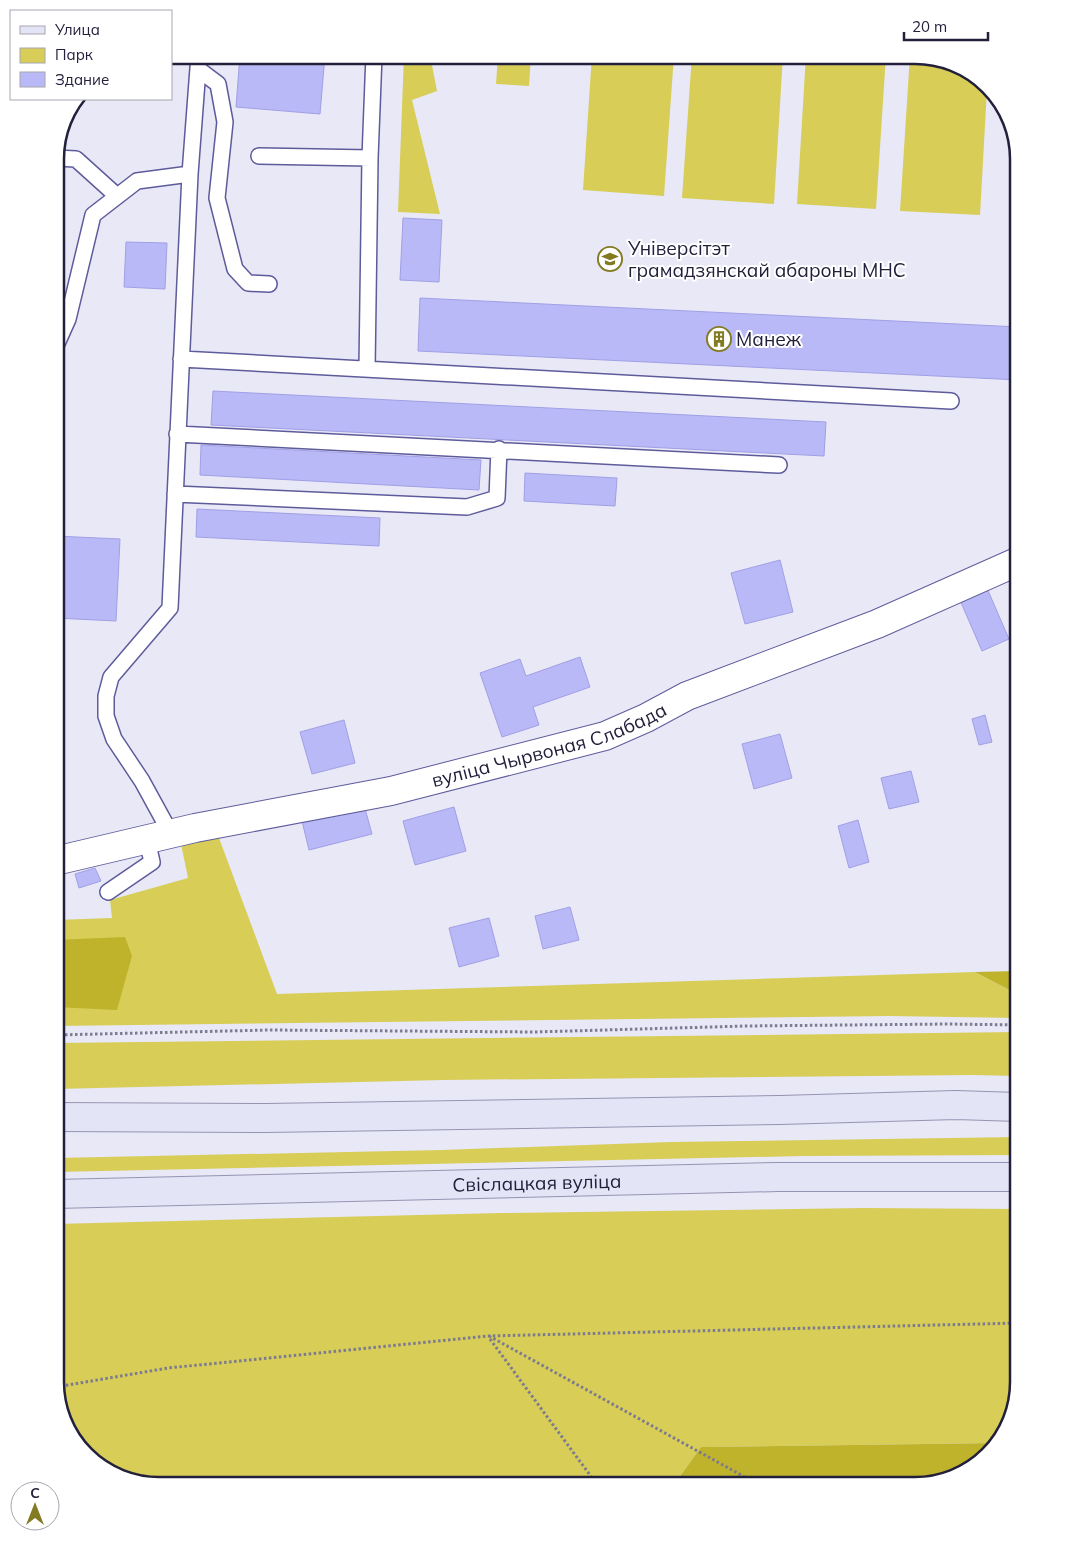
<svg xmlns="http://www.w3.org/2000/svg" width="1074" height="1541" font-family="Mulish,sans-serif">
<rect width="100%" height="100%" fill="#e8e8f7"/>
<path fill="#d7cd57" d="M404,55H430L437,91L412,100L440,214L398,212Z
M498,55H531L529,86L496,84Z
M592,55H674L664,196L583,190Z
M692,55H783L774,204L682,198Z
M806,55H886L876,209L797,204Z
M910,55H922L968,69L987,89L980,215L900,211Z
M216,830L277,994L975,972L1019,995V1018L889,1016L55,1026V920L112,918L110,900L188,878L180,839Z
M1019,1032V1076L972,1075L443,1080L55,1089V1043Z
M1019,1137V1155L803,1156L55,1172V1158L442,1150L671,1142Z
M864,1208L1019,1209V1383L1005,1435L997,1443L701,1447L673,1486H157L155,1480L96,1461L69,1434L55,1383V1224L501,1213Z"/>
<path fill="#beb32b" d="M125,937L132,956L117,1010L55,1007V940Z
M1019,971V995L975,972Z
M997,1443L967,1472L916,1486H673L701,1447Z
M96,1461L155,1480L157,1486H152L106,1472Z"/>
<path fill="#b9b9f7" stroke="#a19fe5" d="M240,55H325L320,114L236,107Z
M403,218L442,220L439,282L400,280Z
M126,242L167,243L165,289L124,287Z
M420,298L1019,327V380L418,351Z
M213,391L826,422L824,456L211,425Z
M201,445L481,460L479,490L200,475Z
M525,473L617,478L615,506L524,501Z
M197,509L380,518L379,546L196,537Z
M55,536L120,539L116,621L55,618Z
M780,560L793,612L745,624L731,573Z
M986,586L1009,639L982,651L959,598Z
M580,657L590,687L533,707L539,725L502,737L480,673L520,659L526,676Z
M985,715L992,742L979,745L972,719Z
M344,720L355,763L312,774L300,732Z
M780,734L792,778L754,789L742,744Z
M911,771L919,802L889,809L881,778Z
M364,805L372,834L309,850L302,821Z
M454,807L466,851L415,865L403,821Z
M858,820L869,862L849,868L838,826Z
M95,868L101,881L79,888L75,874Z
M570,907L579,940L543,949L535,916Z
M489,918L499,956L459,967L449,928Z"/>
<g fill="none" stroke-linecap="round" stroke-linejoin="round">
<defs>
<path id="lane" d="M198,69L218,84L225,122L217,198L235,269L248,283L269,284
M259,156L370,158
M55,158L76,159L117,196
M55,348L68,319L93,215L137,181L190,174
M181,359L951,401
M367,369L370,158L374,55
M177,434L779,465
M175,494L467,507L497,498L499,449
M171,834L142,781L114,739L106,716V696L111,677L170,608L190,174L199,55
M108,892L152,862L147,840"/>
<g id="street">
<path id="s1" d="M55,861L195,828L391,791L605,736L646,718L687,696L877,624L1019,561"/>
</g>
<g id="primary">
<path d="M55,1117L265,1118L780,1110L956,1105L1019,1107"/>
<path id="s2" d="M55,1194L778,1177H1019"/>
</g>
</defs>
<use href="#lane" stroke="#5e5b9b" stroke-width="18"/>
<use href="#street" stroke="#5e5b9b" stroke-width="30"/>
<use href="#primary" stroke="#9494b2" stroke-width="30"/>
<path stroke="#7c7b90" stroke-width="3" stroke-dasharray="2.5 2.5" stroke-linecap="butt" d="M55,1035L270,1030L534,1032L746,1026L948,1024L1019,1025
M489,1336L761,1486
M490,1339L598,1486
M56,1387L168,1368L489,1336L1019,1323"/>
<use href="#lane" stroke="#fff" stroke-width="15"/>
<use href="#street" stroke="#fff" stroke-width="28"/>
<use href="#primary" stroke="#e4e4f7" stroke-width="28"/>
</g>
<defs>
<symbol id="university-ring" viewBox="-11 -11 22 22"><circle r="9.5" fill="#fff" stroke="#837b21" stroke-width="1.5"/><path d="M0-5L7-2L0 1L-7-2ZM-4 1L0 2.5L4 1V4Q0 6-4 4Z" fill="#837b21"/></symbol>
<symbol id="building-ring" viewBox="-11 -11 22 22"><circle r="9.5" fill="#fff" stroke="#837b21" stroke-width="1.5"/><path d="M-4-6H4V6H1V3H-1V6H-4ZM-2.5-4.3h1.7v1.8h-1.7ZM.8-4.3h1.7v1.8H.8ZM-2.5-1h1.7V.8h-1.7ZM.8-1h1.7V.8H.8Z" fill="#837b21"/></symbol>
</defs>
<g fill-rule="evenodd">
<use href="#university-ring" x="596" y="245" width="28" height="28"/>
<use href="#building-ring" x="705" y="325" width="28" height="28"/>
</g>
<g text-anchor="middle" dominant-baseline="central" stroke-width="4" stroke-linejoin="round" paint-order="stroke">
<g font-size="19" fill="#22203b" stroke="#fff" text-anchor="start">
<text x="628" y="248">Універсітэт<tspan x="628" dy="22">грамадзянскай абароны МНС</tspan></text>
<text x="736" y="339">Манеж</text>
</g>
<g font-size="19" fill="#22203b" stroke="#fff">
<text stroke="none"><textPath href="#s1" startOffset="508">вуліца Чырвоная Слабада</textPath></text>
<text stroke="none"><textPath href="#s2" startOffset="482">Свіслацкая вуліца</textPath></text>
</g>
</g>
<path d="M0 0H1074V1541H0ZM159 64H915A95 95 0 0 1 1010 159V1382A95 95 0 0 1 915 1477H159A95 95 0 0 1 64 1382V159A95 95 0 0 1 159 64Z" fill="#fff" fill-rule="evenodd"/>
<path fill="none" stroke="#22203b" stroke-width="2.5" d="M159 64H915A95 95 0 0 1 1010 159V1382A95 95 0 0 1 915 1477H159A95 95 0 0 1 64 1382V159A95 95 0 0 1 159 64Z"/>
<rect x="10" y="10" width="162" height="90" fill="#ffffff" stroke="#a7a6b1"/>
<rect x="20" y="26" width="25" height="8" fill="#e4e4f7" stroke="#a7a6b1"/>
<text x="55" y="35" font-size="15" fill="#22203b">Улица</text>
<rect x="20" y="48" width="25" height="15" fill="#d7cd57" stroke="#a7a6b1"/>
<text x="55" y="60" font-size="15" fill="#22203b">Парк</text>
<rect x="20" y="72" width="25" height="15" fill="#b9b9f7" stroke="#a7a6b1"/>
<text x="55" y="85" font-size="15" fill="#22203b">Здание</text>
<g transform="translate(35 1506)"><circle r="24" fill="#ffffff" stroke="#a7a6b1"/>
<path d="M0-4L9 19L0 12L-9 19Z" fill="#837b21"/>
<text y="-8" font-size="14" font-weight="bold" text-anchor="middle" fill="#22203b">С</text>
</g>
<path d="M904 32v8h84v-8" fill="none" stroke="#22203b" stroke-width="2.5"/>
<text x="912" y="32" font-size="15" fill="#22203b" stroke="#ffffff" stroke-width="4" paint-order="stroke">20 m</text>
</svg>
